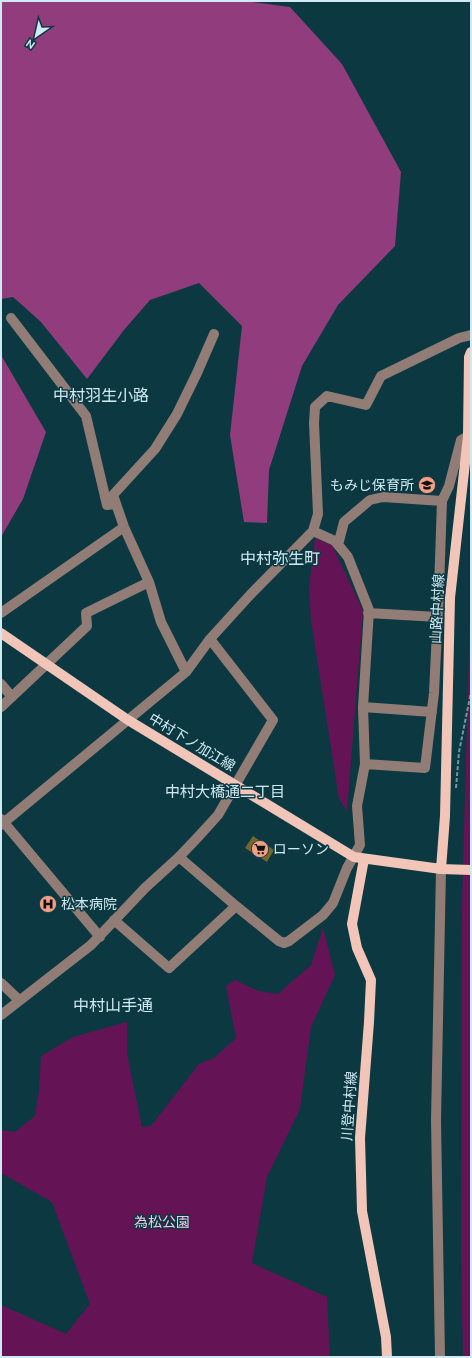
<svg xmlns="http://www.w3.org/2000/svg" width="472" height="1358" font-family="Ubuntu,'Noto Sans JP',sans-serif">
<rect width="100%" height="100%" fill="#0c3842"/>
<path fill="#641455" d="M315,538L332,545L363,611L347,811L339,799L311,620L309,588Z
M471,573V1357H463L461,1253L462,907Z
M323,928L335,975L311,1027L300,1109L267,1177L252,1263L327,1297L330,1357H1V1305L66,1334L90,1304L52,1202L1,1173V1130L15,1132L35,1116L39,1090L41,1056L73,1037L127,1022V1054L142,1127L151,1126L199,1064L214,1058L236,1038L226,986L235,980L258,991L278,994L311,965Z"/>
<path fill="#903c7d" d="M1,1H245L290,7L342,64L401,172L395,246L338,305L302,366L269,470L267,523L244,522L230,435L242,326L199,283L150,300L124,330L87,379L41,322L13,297L1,299Z
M1,355L46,432L23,499L1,537Z"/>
<path fill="#746729" d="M253,836L274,850L267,862L245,848Z"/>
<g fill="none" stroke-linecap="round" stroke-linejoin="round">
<path stroke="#73969f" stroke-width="2" stroke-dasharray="4 2" stroke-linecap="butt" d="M456,788L459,752L471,692"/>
<path stroke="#917c76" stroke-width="10" d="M11,318L86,416L107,505L115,504
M338,545L344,522L370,500L383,497L442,501
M1,613L124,527
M368,613L438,617
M186,672L161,622L149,582L124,527L113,495L155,449L177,414L197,373L214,334
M1,684L12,697
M1,707L87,626L86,613L149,582
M363,707L432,712
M365,764L425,768L434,693L439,589L442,501L449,486L461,440L468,436
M1,819L100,937
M1,825L186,672L210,639L250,595L313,531L318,514L314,423L315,407L327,396L366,405L381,376L459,338L471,335
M179,857L236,906L279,941L284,943L289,941L323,915L333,903L347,868L360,845L357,806L365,764L363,707L369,610L348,557L335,541L313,531
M114,920L169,968L236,906
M1,983L19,1000
M1,1015L91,945L145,888L179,857L198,837L218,815L273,720L210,639
M440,1357L436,1120L441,869"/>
<path stroke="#f1c6b9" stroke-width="10" d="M1,633L128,720L354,857L441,869L471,870
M364,859L352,924L357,948L371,980L369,1022L360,1138L362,1211L386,1337L387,1357
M441,869L445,816L450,598L468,436L469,357L471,352"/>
</g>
<defs>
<symbol id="school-disc" viewBox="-11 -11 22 22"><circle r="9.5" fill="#f39f86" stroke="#0c3842"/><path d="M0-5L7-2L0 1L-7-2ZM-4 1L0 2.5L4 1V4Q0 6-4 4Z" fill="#111"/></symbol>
<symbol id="supermarket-disc" viewBox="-11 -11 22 22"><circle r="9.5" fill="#f39f86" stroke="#0c3842"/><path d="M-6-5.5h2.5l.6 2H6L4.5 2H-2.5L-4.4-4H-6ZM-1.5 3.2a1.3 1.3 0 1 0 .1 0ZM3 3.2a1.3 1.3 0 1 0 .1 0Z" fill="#111"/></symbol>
<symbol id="hospital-disc" viewBox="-11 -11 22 22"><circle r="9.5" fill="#f39f86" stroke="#0c3842"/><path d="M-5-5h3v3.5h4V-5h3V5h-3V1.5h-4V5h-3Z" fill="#111"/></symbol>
</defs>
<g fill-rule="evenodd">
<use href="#school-disc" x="417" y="475" width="20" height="20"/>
<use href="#supermarket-disc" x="250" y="839" width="20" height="20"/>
<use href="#hospital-disc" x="38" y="894" width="20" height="20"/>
</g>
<g text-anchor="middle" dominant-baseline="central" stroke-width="3" stroke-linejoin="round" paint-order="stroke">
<g font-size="14" fill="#cfeaf2" stroke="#0c3842" text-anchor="start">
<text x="414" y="485" text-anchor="end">もみじ保育所</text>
<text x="273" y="849">ローソン</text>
<text x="61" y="904">松本病院</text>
</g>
<g font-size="14" fill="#cfeaf2" stroke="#0c3842">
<text transform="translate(437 609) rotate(-87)">山路中村線</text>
<text transform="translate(192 742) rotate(31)">中村下ノ加江線</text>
<text transform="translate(349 1106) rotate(-86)">川登中村線</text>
</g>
<g font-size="14" fill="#f9caeb" stroke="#0c3842">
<text x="162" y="1222">為松公園</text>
</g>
<g font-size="15" fill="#cfeaf2" stroke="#0c3842">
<text x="225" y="791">中村大橋通二丁目</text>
</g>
<g font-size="16" fill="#cfeaf2" stroke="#0c3842">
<text x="101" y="395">中村羽生小路</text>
<text x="280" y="558">中村弥生町</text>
<text x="113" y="1005">中村山手通</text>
</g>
</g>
<rect width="472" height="1358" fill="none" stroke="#cfeaf2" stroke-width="4"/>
<g transform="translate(36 36) rotate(214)" stroke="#0c3842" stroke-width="3" paint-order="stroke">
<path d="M0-3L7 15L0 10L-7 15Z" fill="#cfeaf2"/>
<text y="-6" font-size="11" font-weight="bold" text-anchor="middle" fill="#cfeaf2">N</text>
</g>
</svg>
